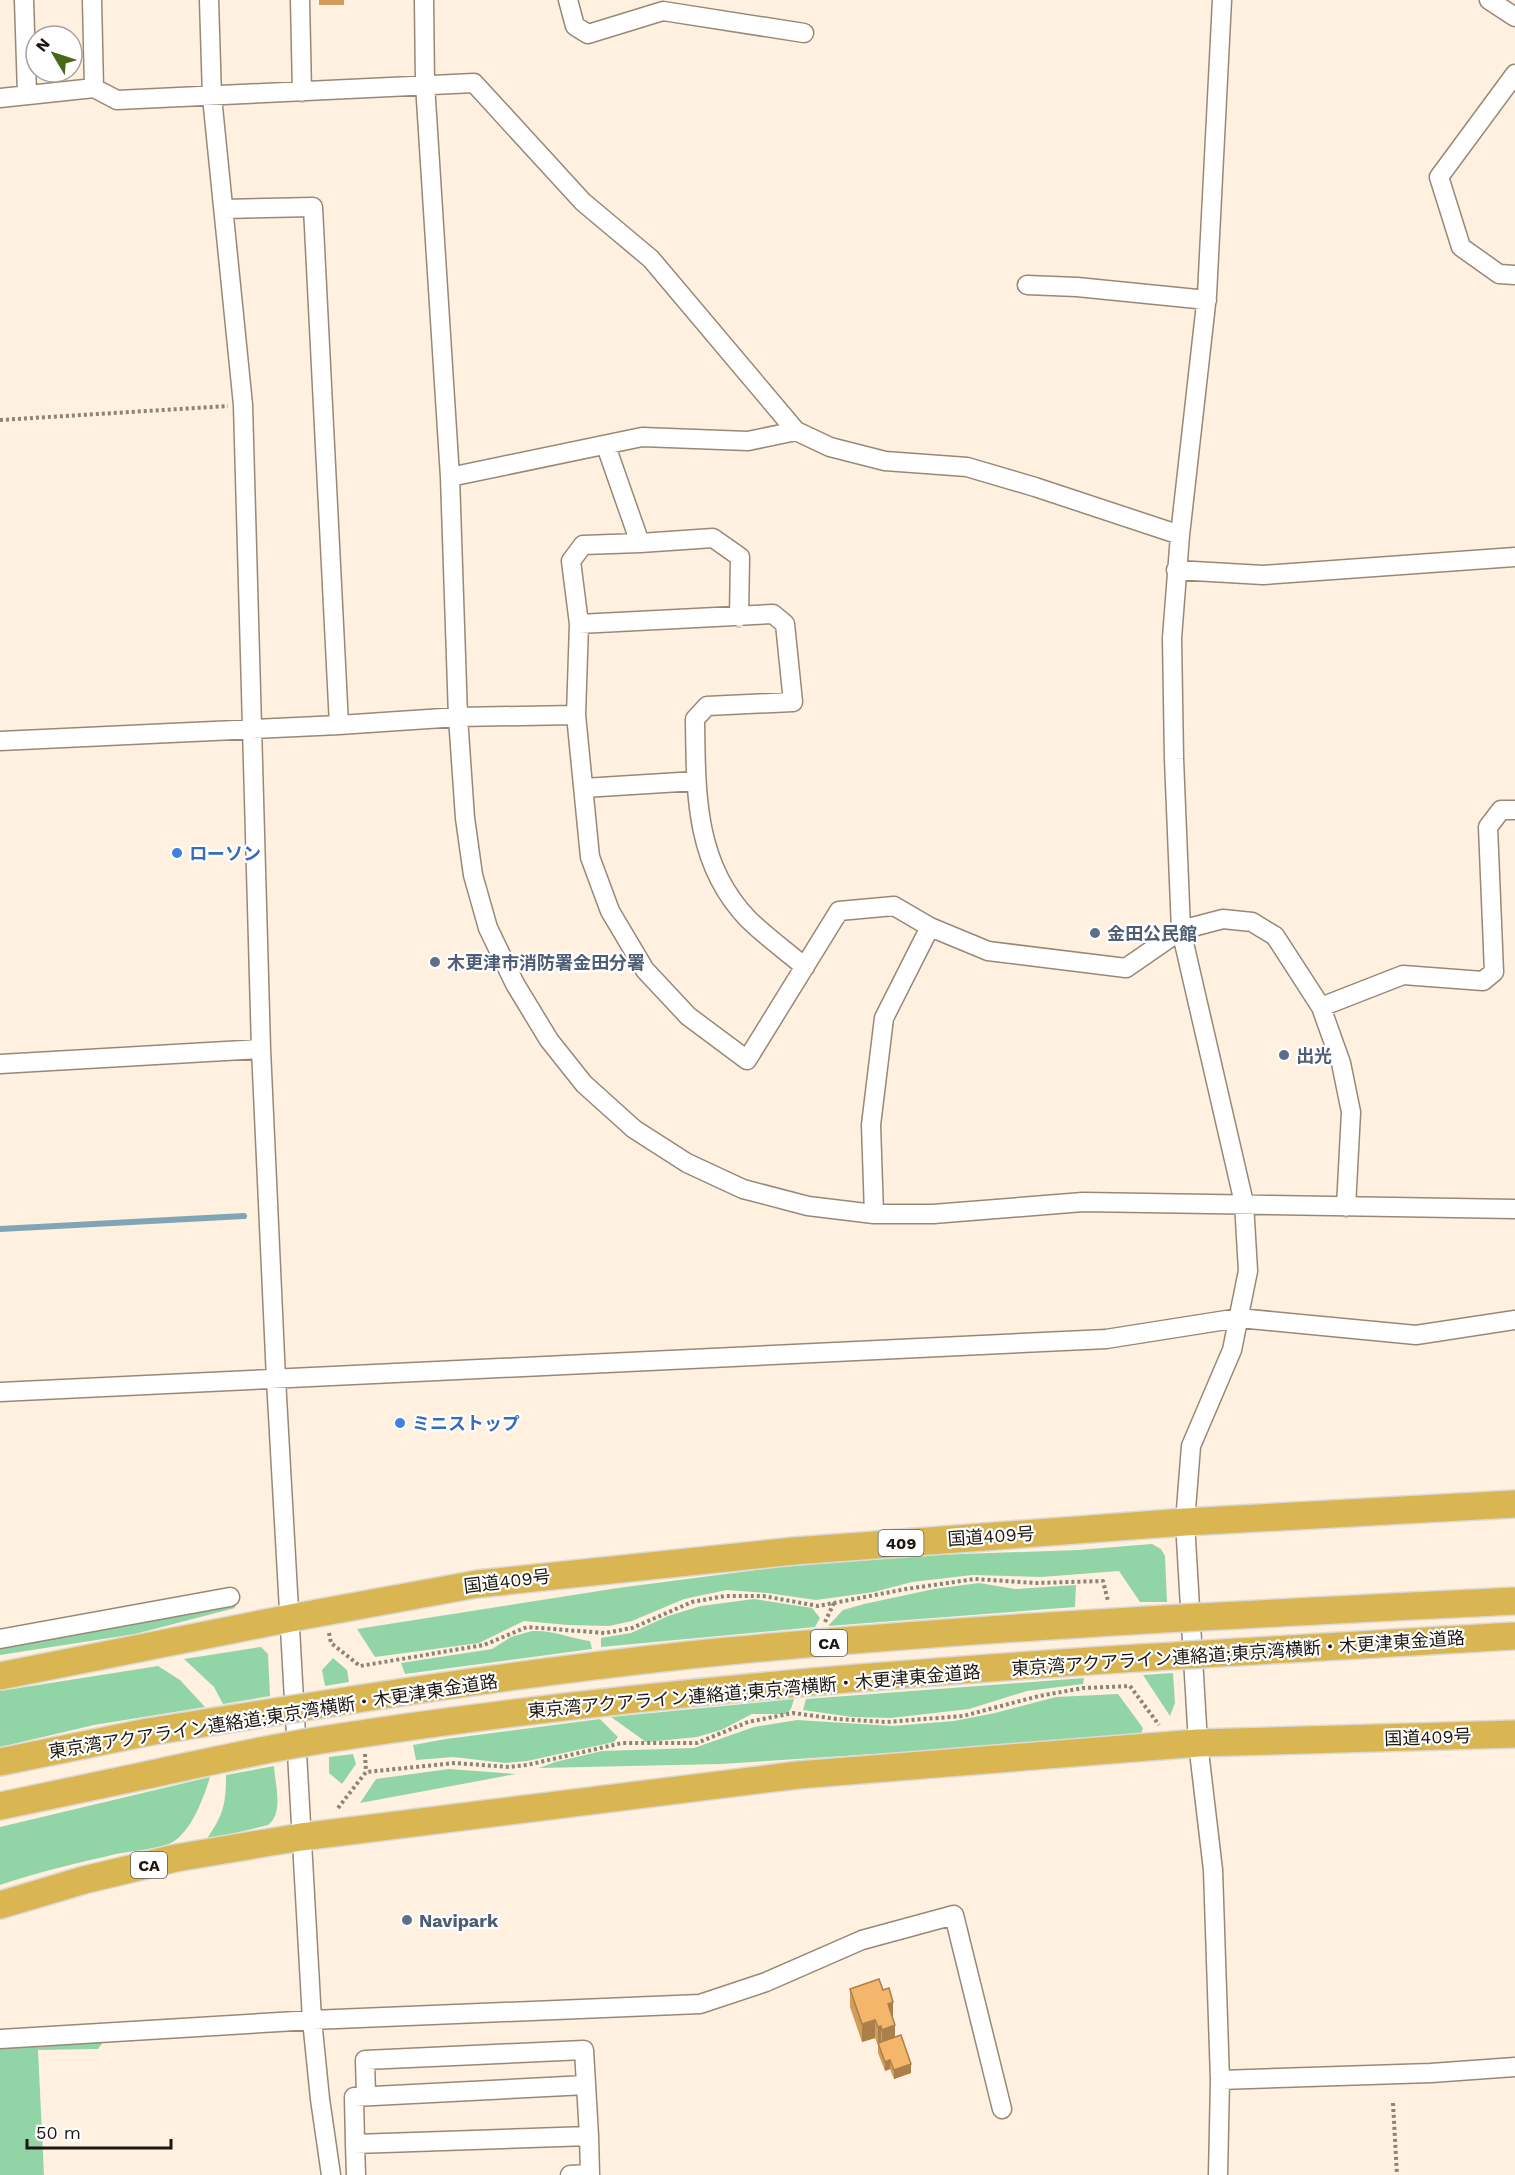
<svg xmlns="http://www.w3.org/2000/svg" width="1515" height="2175" font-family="'Work Sans','Noto Sans JP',sans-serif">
<rect width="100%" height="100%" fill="#fff0e0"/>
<path fill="#91d5a6" d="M1152,1544L1161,1549L1165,1556L1167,1602H1140L1119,1571L1041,1577L972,1575L912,1582L874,1592L816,1600L767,1593L727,1590L684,1599L632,1621L609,1626L568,1625L524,1621L479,1643L375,1657L357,1629L618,1588L780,1567L935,1555L1078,1550Z
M979,1583L1015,1589L1076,1585L1075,1607L828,1626L843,1610L864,1604L934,1589Z
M754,1599L812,1608L820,1618L815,1627L601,1647V1638L631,1633L668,1616L701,1606Z
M234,1601L235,1608L135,1634L0,1655V1640Z
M532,1631C555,1630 568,1638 590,1641L592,1649L405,1674L401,1663L492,1649L511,1637Z
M261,1647L268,1654L270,1696L223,1704L214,1687L184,1659Z
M333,1658L347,1670L349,1682L325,1686L322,1670Z
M158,1666L180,1680L205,1707L94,1725L0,1747V1691Z
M1173,1673L1175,1703L1170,1716L1143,1675Z
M1084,1678L1083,1684L1027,1691L969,1709L891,1718L852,1717L803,1710L806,1699Z
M1118,1694L1143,1728L1140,1737L721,1764L539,1768L555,1762L602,1751L694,1748L754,1727L797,1720L893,1726L954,1721L995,1713L1056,1697Z
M794,1699L791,1709L787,1714H752L721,1730L697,1737L646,1742L611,1717Z
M600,1719L618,1737L614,1742L527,1761L505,1763L453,1757L416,1760L413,1745L446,1739Z
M353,1754L356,1764L342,1784L329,1773V1757Z
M274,1766C275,1784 284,1814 268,1825L206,1840C223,1815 226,1806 226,1775Z
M449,1769L516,1774L360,1803L376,1779Z
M210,1777C204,1797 191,1833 171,1843C158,1849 131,1851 116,1854C78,1863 38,1872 0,1885V1827Z
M103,2042L98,2049L38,2050L44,2175H0V2046Z"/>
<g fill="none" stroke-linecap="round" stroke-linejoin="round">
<path stroke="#7ea6b6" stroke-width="6" d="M0,1229L244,1216"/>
<defs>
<path id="minor" d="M24,0L27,94
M92,0L94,88
M209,0L212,97L243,405L261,1049L276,1379L312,2020L320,2099L331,2175
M300,0L302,92
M424,0L425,84L450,477L458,717L465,818L473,875L488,928L515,984L549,1040L584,1084L634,1129L687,1163L743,1189L808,1206L874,1214H933L1083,1202L1515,1209
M568,0L575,26L588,34L663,11L804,33
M1489,0L1515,17
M0,98L94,88L117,100L474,83L583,202L651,259L796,431L830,447L885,461L967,467L1035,487L1180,535
M225,209L313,207L339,725
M1515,275L1499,274L1461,247L1439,177L1515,74
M1027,285L1077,287L1207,300
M606,446L640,543L713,538L740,557L739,617
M450,477L642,437L748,441L796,431
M640,543L583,545L571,561L579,624L576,715L590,857L610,911L645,970L688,1016L747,1060L839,911L894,906L930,927L988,951L1126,968L1181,930L1223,919L1252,922L1275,936L1321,1007L1341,1063L1351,1112L1346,1207
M1176,570L1263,575L1515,557
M579,624L773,614L785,624L793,702L707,706L695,719C696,791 694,863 748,919C765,936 786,951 805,967
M0,741L339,725L458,717L576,715
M584,788L696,781
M1321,1007L1403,975L1483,981L1494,972L1488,827L1501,810H1515
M0,1064L261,1049
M874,1214L871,1125L884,1018L930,927
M0,1392L1106,1339L1239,1318L1416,1335L1515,1320
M0,1639L230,1597
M0,2039L312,2020L700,2004L766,1982L862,1940L954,1915L1002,2109
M1220,2080L1431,2073L1515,2067
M586,2085L354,2097L355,2144L589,2136
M366,2096L365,2060L584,2050L589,2136L590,2175
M355,2144L356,2175
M570,2175L590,2174
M1218,2175L1220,2080L1213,1870L1198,1743L1185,1522L1191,1446L1232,1350L1248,1271L1244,1203L1181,930L1174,759L1172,638L1180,535L1207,295L1222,0"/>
<path id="highway" d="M0,1676L291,1618L477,1584L794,1551L1185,1522L1515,1504
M0,1762L148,1732
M0,1806L152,1774
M0,1905L84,1880L176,1858L301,1837L798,1775L1198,1743L1515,1734"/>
</defs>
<use href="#minor" stroke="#988876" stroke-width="21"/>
<use href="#highway" stroke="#dbdad9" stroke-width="30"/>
<path stroke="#8d8377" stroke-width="4" stroke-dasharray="3 3" stroke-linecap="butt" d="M0,420L228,406
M825,1622L834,1603
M329,1633L331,1643L360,1666L484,1645L527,1627L605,1633L632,1628L692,1602L725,1596H763L818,1606L906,1589L975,1579L1036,1583L1103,1581L1108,1601
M365,1754L366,1772
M338,1808L366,1772L455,1763L509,1767L527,1765L622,1743H697L748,1722L793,1713L837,1719L886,1722L963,1716L1039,1696L1083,1688L1130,1686L1159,1725
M1393,2103L1397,2175"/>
<use href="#minor" stroke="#fff" stroke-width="18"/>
<use href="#highway" stroke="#d9b652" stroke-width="27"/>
<defs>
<path id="highway-bridge" d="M148,1732C341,1701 534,1670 729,1651C991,1626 1253,1614 1515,1601
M152,1774C208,1762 264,1749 321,1740C715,1678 1116,1659 1515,1636"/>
</defs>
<use href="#highway-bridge" stroke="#dbdad9" stroke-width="30" stroke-linecap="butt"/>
<use href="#highway-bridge" stroke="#d9b652" stroke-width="27"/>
</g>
<path fill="#d19d5b" d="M319,0H344V5H319Z
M850,1989L883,1990L893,2020L895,2037L911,2073L894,2079L890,2069L885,2071L878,2053V2045L875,2038L862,2042L850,2007Z"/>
<path fill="#aa7f4a" d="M893,2002V2020L888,2004Z
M875,2020V2038L862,2042V2024Z
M895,2025V2043L882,2048V2030Z
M881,2026V2044L878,2045V2027Z
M890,2060V2069L885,2071V2062Z
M911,2064V2073L894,2079V2070Z"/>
<path fill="#f3b66a" stroke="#aa7f4a" stroke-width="1.5" d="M879,1979L883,1990L889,1988L893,2002L888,2004L895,2025L882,2030L881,2026L878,2027L875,2020L862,2024L850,1989Z
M901,2035L911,2064L894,2070L890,2060L885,2062L878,2043Z"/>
<g fill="#3f7fe0" stroke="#fff" stroke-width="2">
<circle cx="177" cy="853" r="6"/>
<circle cx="400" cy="1423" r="6"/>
</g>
<g fill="#5c6f8a" stroke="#fff" stroke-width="2">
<circle cx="1095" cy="933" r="6"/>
<circle cx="435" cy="962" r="6"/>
<circle cx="1284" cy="1055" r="6"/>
<circle cx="407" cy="1920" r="6"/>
</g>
<g text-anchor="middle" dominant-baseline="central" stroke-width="4.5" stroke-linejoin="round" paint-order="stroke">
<g fill="#fff" stroke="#615d58" stroke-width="1.5">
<rect x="878.5" y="1530" width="45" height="26" rx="4.5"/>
<rect x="811" y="1630" width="36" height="26" rx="4.5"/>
<rect x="131" y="1852" width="36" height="26" rx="4.5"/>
</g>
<g font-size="16" font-weight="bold" fill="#1d1710">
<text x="901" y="1543">409</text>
<text x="829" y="1643">CA</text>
<text x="149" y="1865">CA</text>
</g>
<g font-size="18" font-weight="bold" fill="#366cbe" stroke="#fff" text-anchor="start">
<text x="189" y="853">ローソン</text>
<text x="412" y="1423">ミニストップ</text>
</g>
<g font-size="18" font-weight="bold" fill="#4e5e75" stroke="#fff" text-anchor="start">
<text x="1107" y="933">金田公民館</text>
<text x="447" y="962">木更津市消防署金田分署</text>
<text x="1296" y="1055">出光</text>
<text x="419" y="1920">Navipark</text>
</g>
<g font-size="18" fill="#1d1710" stroke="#fff">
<text transform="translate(991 1536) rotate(-4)">国道409号</text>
<text transform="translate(507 1581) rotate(-7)">国道409号</text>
<text transform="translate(1238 1653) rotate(-4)">東京湾アクアライン連絡道;東京湾横断・木更津東金道路</text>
<text transform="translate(754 1691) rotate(-5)">東京湾アクアライン連絡道;東京湾横断・木更津東金道路</text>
<text transform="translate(273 1716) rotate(-9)">東京湾アクアライン連絡道;東京湾横断・木更津東金道路</text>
<text transform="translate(1428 1737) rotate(-2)">国道409号</text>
</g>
</g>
<g transform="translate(54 54) rotate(309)"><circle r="28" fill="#ffffff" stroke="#a5a29f" stroke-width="1.5"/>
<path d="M0-4.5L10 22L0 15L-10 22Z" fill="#4b671a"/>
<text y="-9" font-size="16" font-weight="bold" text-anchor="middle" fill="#1d1710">N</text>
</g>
<path d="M27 2139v9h144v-9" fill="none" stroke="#1d1710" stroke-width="3"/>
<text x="36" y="2139" font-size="18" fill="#1d1710" stroke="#ffffff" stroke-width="4.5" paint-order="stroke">50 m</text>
</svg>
